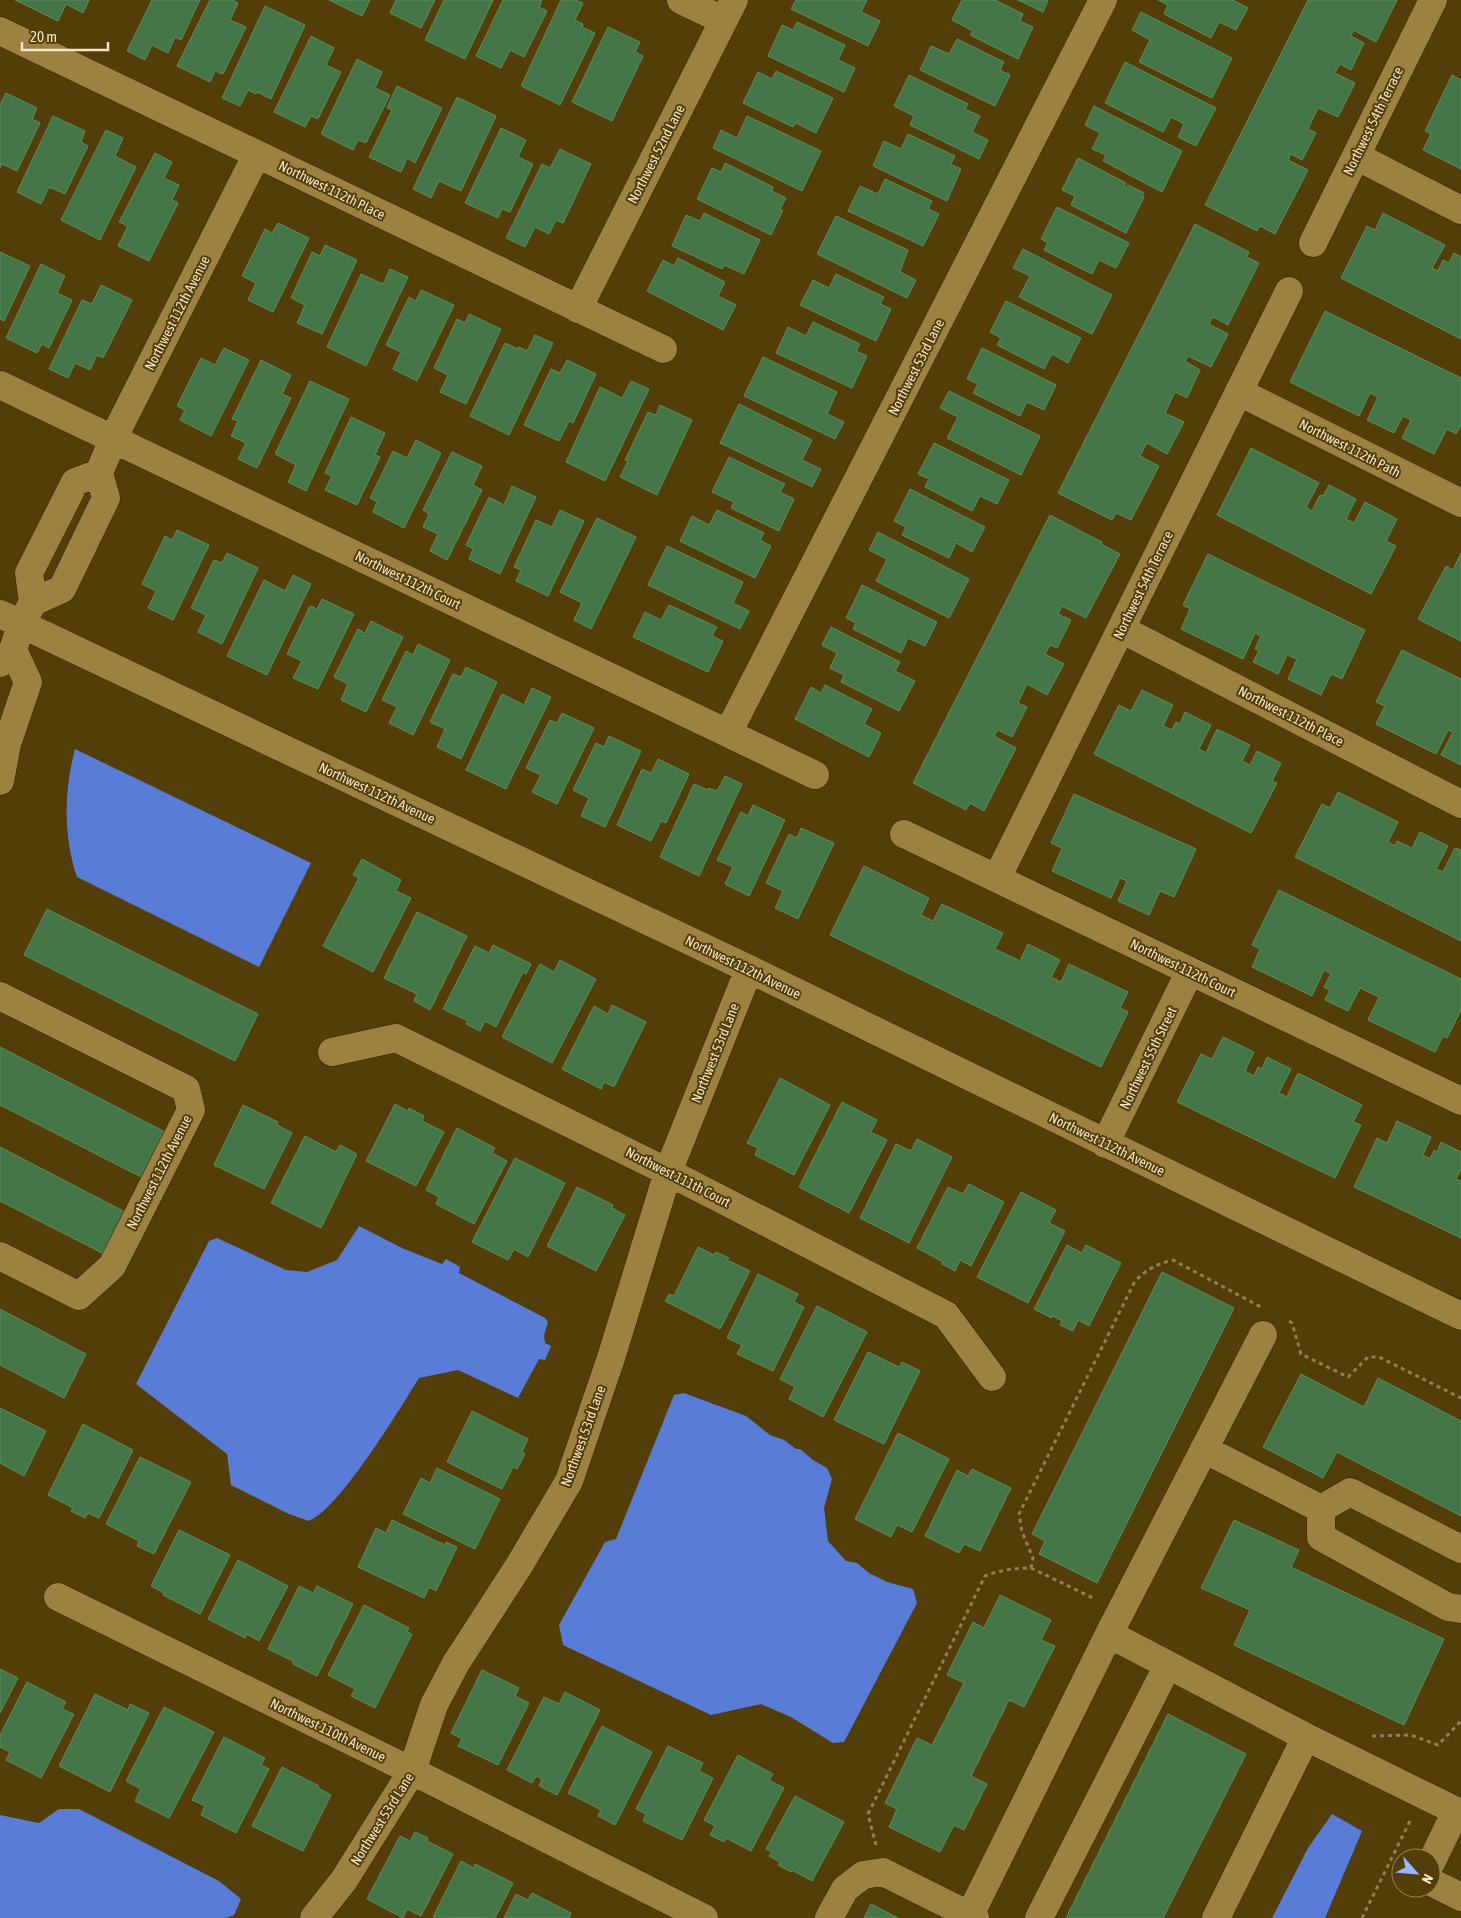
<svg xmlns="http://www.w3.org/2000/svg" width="1461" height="1918" font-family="'Asap Condensed',sans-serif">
<rect width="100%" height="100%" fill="#533e0a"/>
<path fill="#597dd6" d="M75,749L311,863L259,967L77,877C63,836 64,790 75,749Z
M359,1226L404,1249L442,1264L446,1259L460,1267L459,1273L545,1318L548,1322L544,1335L545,1343L551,1346L545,1360L539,1359L518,1398L458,1370L419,1378C399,1410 340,1508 309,1521L289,1514L231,1485L227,1454L136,1384L209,1241L217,1238L286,1270L307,1272L337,1260Z
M684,1393L746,1416L770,1435L784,1440L796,1449H800L813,1460L827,1468L832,1479L824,1508L828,1541L846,1561L857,1563L869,1573L887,1582L913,1589L917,1603L844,1742L833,1743L791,1717L761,1704L711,1715L563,1645L559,1625L605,1542L616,1539L674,1395Z
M59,1809H79L219,1881L241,1899L234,1915L226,1918H0V1815L39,1823Z
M1332,1814L1362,1831L1325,1918H1272L1308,1848Z"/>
<path fill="#457648" stroke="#5b8d5d" d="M15,0H89L83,13L66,4L58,21Z
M152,0H200L181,40L175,37L168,53L152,45L145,60L127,51Z
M210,0H232L238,3L230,20L246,27L223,74L215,71L210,82L177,66Z
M329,0H370L362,16Z
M396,0H435L421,28L390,13Z
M444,0H493L465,59L425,40Z
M503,0H542L539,7L547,11L524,57L510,50L501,68L476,56Z
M561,0H575L583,3L575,20L583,24L582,27L595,33L560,105L521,86Z
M796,0H867L861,12L880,21L868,46L791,9Z
M962,0H995L1023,14L1020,21L1033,27L1018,59L970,35L973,31L952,20Z
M1018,0H1048L1043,12Z
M1158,0H1233L1248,8L1236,30L1219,22L1211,38L1164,14L1168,5Z
M1308,0H1397L1376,42L1353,30L1351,36L1364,43L1351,70L1340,64L1335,73L1355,83L1338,117L1318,108L1308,129L1316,133L1302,160L1291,154L1288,160L1308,170L1275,234L1260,226L1257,231L1205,205Z
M265,6L305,25L271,99L257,92L256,94L248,90L240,106L222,98Z
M1141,12L1232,58L1212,98L1139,62L1150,40L1132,30Z
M797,22L845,45L838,60L855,68L844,92L768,56L782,25L793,30Z
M608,27L640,42L635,52L643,56L612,121L572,102Z
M311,36L334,48L326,65L341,72L318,119L311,116L305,127L274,112Z
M957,39L1004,62L1000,70L1010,75L995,106L920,70L931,46L949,54Z
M357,59L382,72L375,88L390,95L366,143L358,140L353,150L321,134Z
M1125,62L1216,108L1196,146L1178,137L1184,124L1171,117L1163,132L1105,103Z
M776,71L833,98L816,133L796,123L793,127L743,103L758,72L772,79Z
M909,75L968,104L965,109L980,116L972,132L988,140L979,159L910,125L914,116L894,106Z
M1452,75L1461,80V169L1423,150L1431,134L1425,131Z
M397,86L442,108L415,163L407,158L401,172L369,157L392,110L387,108Z
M6,93L37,108L32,119L40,123L17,171L2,164L0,168V105Z
M457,97L496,116L461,191L439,181L431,198L413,189Z
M1094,106L1182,151L1162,192L1103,161L1106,155L1092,149L1100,133L1085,125Z
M53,116L85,131L81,142L88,146L65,194L49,187L41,204L17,192Z
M747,116L821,151L802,191L713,148L721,130L737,138Z
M501,128L526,140L518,157L533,164L510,212L502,209L498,218L465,203Z
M106,130L123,138L115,156L136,167L100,240L61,220Z
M908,134L955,156L951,164L961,169L947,201L873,166L884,141L901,149Z
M560,149L591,164L563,223L556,220L549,234L535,227L525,247L506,238L542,164L550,168Z
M155,153L172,162L164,178L179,185L172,200L178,203L149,261L118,246L128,226L119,222Z
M1078,158L1126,183L1124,187L1126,188L1128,185L1144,193L1142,196L1144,197L1126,233L1071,205L1075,196L1062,190Z
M725,163L773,187L772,191L786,198L780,209L783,210L771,235L697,199L712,168L721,172Z
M885,179L932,201L928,209L939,214L923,246L848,211L860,186L878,194Z
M1057,207L1129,243L1116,268L1099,260L1092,274L1044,250L1048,243L1041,239Z
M704,213L760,240L744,274L724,265L722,269L672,246L686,215L700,221Z
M1383,213L1445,245L1432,268L1438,271L1443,260L1449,263L1454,253L1461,257V339L1341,278L1367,226L1375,230Z
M836,216L908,250L900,272L916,280L907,298L817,254Z
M278,223L309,238L273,312L248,300L256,283L242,276L265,229L272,233Z
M1195,224L1249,252L1247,257L1259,263L1228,325L1213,317L1209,324L1228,334L1211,367L1188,356L1185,361L1200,370L1187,398L1175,392L1165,413L1184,422L1167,454L1147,443L1140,456L1159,466L1131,520L1116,513L1112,520L1058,493Z
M325,245L357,260L322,334L297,323L305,305L291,298L312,252L320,256Z
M1023,249L1112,295L1092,334L1019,297L1030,276L1013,268Z
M0,252L30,266L4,321L0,319Z
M678,258L725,282L718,296L736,305L723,330L647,291L663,260L674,266Z
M41,264L65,276L57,293L72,300L49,348L42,344L37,353L6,338Z
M390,269L408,277L366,366L327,347L361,274L383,284Z
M836,274L884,297L880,304L891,309L876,341L800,305L813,280L829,288Z
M101,285L132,300L103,358L97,355L90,370L75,363L68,378L49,369L82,300L92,304Z
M421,290L454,305L417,381L393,369L401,352L386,345L409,297L416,301Z
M1006,301L1081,338L1068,363L1052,354L1044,369L997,345L1001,338L990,332Z
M1325,311L1461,378V425L1456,434L1447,429L1434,454L1402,438L1411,420L1403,416L1394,433L1367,420L1378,397L1370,393L1359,416L1290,382Z
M469,314L501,329L466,404L440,392L448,375L434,368L457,319L465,323Z
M813,322L860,344L856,351L867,356L852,388L776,353L788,327L806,336Z
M535,335L553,343L509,435L470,416L505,343L518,349L519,347L527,351Z
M224,348L249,360L211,436L180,420L185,410L177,406L201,358L215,365Z
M982,348L1056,385L1044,410L1027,402L1020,416L973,393L978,384L967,379Z
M763,357L837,392L827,414L844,422L835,439L744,396Z
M261,360L291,375L282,394L291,398L257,468L238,459L246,443L231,436L238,421L232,419Z
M567,360L596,374L573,423L569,421L559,441L524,425L551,369L560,373Z
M310,381L349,399L306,491L288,482L296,465L275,454Z
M631,381L649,389L605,481L566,462L600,387L622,398Z
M949,391L1040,436L1021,475L947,438L958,417L940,408Z
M739,404L812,440L802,460L821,469L812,487L720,443Z
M660,405L692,420L657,495L620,477L628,461L625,460L648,412L656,415Z
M351,417L385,433L375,455L380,457L357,505L325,490L332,476L325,473Z
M416,440L441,453L404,528L373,512L377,502L370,498L393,451L407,458Z
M934,443L1009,480L997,504L980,496L972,511L925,487L929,479L918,474Z
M1251,448L1319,483L1306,507L1312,511L1320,495L1323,496L1329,485L1356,499L1346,519L1354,523L1365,502L1397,519L1386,541L1396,546L1371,594L1217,515Z
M452,452L482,466L473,485L482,490L447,560L430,551L438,534L423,527L429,514L423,510Z
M729,457L785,484L780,492L794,499L779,531L731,508L734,502L712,492Z
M512,486L536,497L500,574L469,559L473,549L466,545L489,497L504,505Z
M910,489L985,527L972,552L956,543L949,558L902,535L906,527L894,521Z
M560,510L584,521L548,596L516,581L521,570L514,567L536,520L552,527Z
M717,510L764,533L760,540L771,546L755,578L680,541L692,516L709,525Z
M1050,515L1102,542L1101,544L1120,554L1086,618L1062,606L1058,614L1071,620L1057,648L1050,645L1045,654L1064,664L1047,695L1027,684L1018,703L1027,707L1012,737L998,730L994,736L1016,748L984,811L970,803L966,810L913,783Z
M597,518L636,537L591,629L574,620L582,603L560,592Z
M177,530L209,545L173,620L148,608L156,591L142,584L165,536L172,540Z
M878,532L969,579L949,618L876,581L887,559L869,550Z
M667,546L743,582L733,603L749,611L740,629L648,585Z
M227,553L258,568L222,644L198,632L206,615L191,608L214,560L222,563Z
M1461,553V641L1418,619L1446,566L1453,570Z
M1208,554L1365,630L1342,679L1331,674L1321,695L1288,679L1297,659L1287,655L1278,674L1253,662L1259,651L1255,649L1261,636L1255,633L1243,659L1181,629L1190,609L1183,605Z
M293,575L311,584L267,675L227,656L264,580L285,591Z
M862,585L937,622L925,646L908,638L901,653L853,629L856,623L846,618Z
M322,599L354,614L318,689L293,678L302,661L287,654L310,606L317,609Z
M669,605L717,627L712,636L723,641L708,672L633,637L645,612L661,620Z
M371,621L403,637L366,712L341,700L348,684L334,677L358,629L365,633Z
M831,627L900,662L895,671L915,681L899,711L841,682L844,675L830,668L837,653L822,645Z
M418,644L450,660L413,735L389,723L397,707L382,700L406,651L413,655Z
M1402,650L1461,679V765L1441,755L1453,732L1448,730L1436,754L1376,724L1385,706L1376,702Z
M466,667L497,682L461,759L437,747L445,729L430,722L453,674L461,677Z
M825,685L872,709L864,724L881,733L869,757L795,719L811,687L821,693Z
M532,688L551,697L506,789L466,770L502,694L524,705Z
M1142,690L1173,705L1163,726L1172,730L1176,722L1180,724L1185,712L1211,725L1199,749L1206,753L1217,729L1250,745L1242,761L1250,765L1257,751L1281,763L1272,781L1277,783L1251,833L1094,754L1119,705L1131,711Z
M562,713L594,728L557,804L532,792L541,775L526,768L550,720L557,723Z
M609,736L641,751L605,827L581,816L589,798L573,790L596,743L604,747Z
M658,759L689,774L666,823L661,821L651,841L617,825L642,769L651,773Z
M725,776L742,784L699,876L660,857L694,784L708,790L709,788L717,791Z
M1338,792L1398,822L1388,842L1395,846L1397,841L1412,848L1420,832L1448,846L1436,869L1443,872L1455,848L1461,850V941L1295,857L1322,804L1330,808Z
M1074,794L1196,849L1174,897L1160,891L1149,915L1118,901L1127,881L1120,878L1111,898L1052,871L1062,848L1051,843Z
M753,805L785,820L749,896L725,884L733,867L717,860L741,812L748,816Z
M801,828L834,843L798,919L775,908L783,891L766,883L789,834L797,838Z
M362,859L401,880L396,891L411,898L373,972L323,946L359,878L353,875Z
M864,866L929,898L921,915L933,921L942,904L1003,933L995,949L1020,961L1028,944L1060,960L1051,977L1061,982L1069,964L1128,992L1120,1008L1128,1012L1101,1067L830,935Z
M1279,890L1461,979V1010L1447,1038L1443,1036L1435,1052L1368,1020L1379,997L1360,988L1348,1011L1325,1000L1330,990L1324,987L1331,974L1324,970L1312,996L1252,967L1260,949L1252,945Z
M47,909L258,1014L235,1061L24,955Z
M417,912L467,936L430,1010L414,1001L417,994L384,978Z
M493,945L531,964L526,974L523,972L496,1027L485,1021L480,1031L466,1024L468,1021L443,1009L475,946L489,953Z
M560,960L596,979L552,1063L502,1037L540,964L554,972Z
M612,1005L646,1022L614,1087L604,1082L601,1089L562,1069L594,1006L608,1014Z
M1223,1037L1254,1052L1245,1071L1254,1076L1258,1067L1262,1069L1267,1057L1291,1069L1279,1093L1287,1097L1298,1073L1362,1105L1353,1122L1361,1125L1335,1178L1177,1102L1201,1054L1212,1059Z
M0,1047L169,1134L145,1179L0,1105Z
M780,1078L830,1105L794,1175L755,1155L758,1148L747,1143Z
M842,1102L877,1120L871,1132L887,1140L849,1213L799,1187Z
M395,1104L408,1111L409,1108L424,1116L422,1121L444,1132L416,1186L366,1161Z
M243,1105L278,1122L277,1125L292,1133L264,1189L214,1165Z
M1397,1121L1431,1137L1423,1155L1430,1159L1434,1150L1437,1152L1441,1142L1461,1152V1169L1456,1179L1461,1181V1238L1354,1187L1377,1138L1387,1143Z
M457,1128L495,1148L492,1153L507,1161L474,1224L436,1204L439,1197L426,1190Z
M305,1136L336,1152L340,1145L357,1154L321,1228L271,1203Z
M917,1139L952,1157L909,1243L860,1218L896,1144L911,1151Z
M0,1147L127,1213L106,1255L0,1201Z
M515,1158L565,1183L528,1257L514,1249L508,1260L472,1242Z
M969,1184L1004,1202L971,1266L960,1260L955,1271L942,1264L943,1262L917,1248L948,1187L963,1194Z
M577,1187L613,1205L612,1208L625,1215L596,1271L547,1246Z
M1021,1192L1056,1210L1049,1223L1065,1231L1028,1303L977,1277Z
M1067,1245L1082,1253L1086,1245L1121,1263L1089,1326L1078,1320L1073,1331L1060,1325L1062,1321L1053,1316L1052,1318L1034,1309Z
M698,1247L714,1255L716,1252L729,1258L727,1260L750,1271L720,1329L665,1301L669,1294L674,1296Z
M1162,1272L1234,1308L1097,1583L1039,1554L1045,1541L1032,1534Z
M758,1274L798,1294L794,1302L804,1307L773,1371L737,1354L742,1345L727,1338Z
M817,1306L867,1332L823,1417L789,1399L795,1387L780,1379Z
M0,1309L86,1354L64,1398L0,1365Z
M868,1352L899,1367L902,1362L920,1371L884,1444L834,1420Z
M1301,1374L1364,1407L1378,1378L1461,1421V1516L1337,1452L1323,1478L1263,1447Z
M0,1408L46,1431L24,1476L0,1463Z
M472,1411L528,1439L522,1452L525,1454L517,1469L513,1467L502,1489L447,1462Z
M83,1424L133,1450L99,1518L88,1513L85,1518L71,1511L73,1508L48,1495Z
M898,1433L949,1459L912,1532L897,1525L891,1537L855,1519Z
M140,1457L191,1482L154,1554L137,1546L139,1541L106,1524Z
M437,1468L500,1499L475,1549L403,1514L421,1478L430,1483Z
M972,1469L1011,1488L980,1551L964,1544L959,1553L925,1536L957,1470L968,1476Z
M392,1520L445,1545L446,1542L457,1547L436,1591L429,1587L424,1598L358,1567L376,1528L386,1533Z
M1234,1520L1299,1550L1291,1567L1444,1639L1404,1725L1234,1645L1250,1610L1201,1588Z
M179,1530L230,1555L200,1614L163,1595L164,1593L151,1586Z
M238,1560L288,1586L259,1641L247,1634L245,1638L208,1619Z
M299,1586L313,1593L317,1586L353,1604L317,1676L293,1664V1661L268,1649Z
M1000,1595L1051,1620L1041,1640L1055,1646L1024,1707L1009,1700L971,1776L987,1784L964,1830L954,1825L940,1852L889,1827L897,1809L885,1803L917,1738L932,1745L964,1683L947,1675L973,1622L984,1628Z
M364,1605L409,1628L407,1632L412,1634L375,1708L351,1696L355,1689L328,1675Z
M0,1669L18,1678L0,1713Z
M482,1670L519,1688L515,1696L529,1703L498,1765L458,1746L462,1739L451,1733Z
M27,1682L66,1702L62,1709L74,1714L41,1778L6,1760L10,1752L0,1747V1735Z
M565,1692L600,1710L557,1795L539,1786L542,1779L536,1776L532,1783L507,1770L544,1697L559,1704Z
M95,1694L128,1710L130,1704L149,1713L110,1792L59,1766Z
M164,1707L214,1732L169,1818L135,1801L141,1789L126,1781Z
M1168,1714L1246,1754L1163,1918H1066Z
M602,1726L652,1752L615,1825L598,1816L601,1810L568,1793Z
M224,1737L265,1758L261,1765L269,1769L236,1833L201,1815L205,1806L192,1800Z
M668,1746L703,1763L699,1771L713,1778L682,1840L643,1821L646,1814L636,1809Z
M738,1755L773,1774L769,1780L784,1788L751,1851L726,1838L724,1842L710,1835L715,1826L704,1820Z
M282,1767L319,1786L318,1788L331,1795L303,1851L252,1826Z
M795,1796L844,1822L812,1881L792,1870L791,1872L778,1865L780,1862L769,1856L772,1852L766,1849Z
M415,1832L428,1838L427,1841L453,1854L421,1916L407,1909L403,1918L367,1899L400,1836L410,1841Z
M461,1861L474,1868L475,1864L513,1883L495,1918L433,1917Z
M532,1893L571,1913L569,1918H504L516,1894L528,1900Z
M871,1904L898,1918H864Z"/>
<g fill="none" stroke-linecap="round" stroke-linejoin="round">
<defs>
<path id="minor" d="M681,0L723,20
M0,31L663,349
M1356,156L1461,210
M1313,243L1433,0
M578,309L734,0
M0,385L815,775
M1239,392L1461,503
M33,602L62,589L106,498L99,473L113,439L257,154
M0,614L749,969L1461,1316
M1121,629L1461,804
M0,663L13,650L21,625L33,602L29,573L75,482L99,473
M728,733L1103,0
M0,781L7,744L28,682L13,650
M904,834L1461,1101
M997,878L1289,291
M0,996L186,1089L191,1110L112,1266L79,1296L0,1256
M332,1052L396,1038L668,1172L946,1315L992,1377
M1105,1144L1190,971
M1204,1449L1321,1509
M1321,1509V1537L1448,1607L1461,1609
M1321,1509L1350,1492L1461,1549
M58,1597L412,1771L704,1918
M1109,1634L1306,1737L1456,1811L1431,1863
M1431,1882L1461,1897
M970,1915L1109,1634L1263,1335
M314,1918L344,1880L412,1771L434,1705L456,1663L520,1564L569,1481L611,1358L668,1172L749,969
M829,1918L845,1889L863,1875L883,1872L975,1918
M1039,1918L1168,1665
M1216,1918L1306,1737"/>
</defs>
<use href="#minor" stroke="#342603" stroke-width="29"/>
<path stroke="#928054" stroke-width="3" stroke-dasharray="4 4" stroke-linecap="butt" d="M1289,1321L1292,1323L1301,1354L1348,1377L1368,1357H1379L1461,1398
M1031,1568L1095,1599
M1372,1736L1411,1735L1438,1745L1461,1721
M876,1845L868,1814L985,1576C1000,1570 1015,1568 1031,1568L1033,1558L1022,1532L1019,1514L1135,1281C1147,1269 1157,1264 1173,1260L1261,1307
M1362,1918L1410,1821"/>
<use href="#minor" stroke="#9d8141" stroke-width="28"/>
</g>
<g text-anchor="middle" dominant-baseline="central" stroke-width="4" stroke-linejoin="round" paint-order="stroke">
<g font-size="14" fill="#f3e4c5" stroke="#533e0a">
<text transform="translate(1373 121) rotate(-64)">Northwest 54th Terrace</text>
<text transform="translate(656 154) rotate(-63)">Northwest 52nd Lane</text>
<text transform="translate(332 190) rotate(26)">Northwest 112th Place</text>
<text transform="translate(177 313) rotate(-63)">Northwest 112th Avenue</text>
<text transform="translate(916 367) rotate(-63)">Northwest 53rd Lane</text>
<text transform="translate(1350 448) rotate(27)">Northwest 112th Path</text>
<text transform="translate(408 580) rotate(26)">Northwest 112th Court</text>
<text transform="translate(1143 585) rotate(-64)">Northwest 54th Terrace</text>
<text transform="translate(1291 716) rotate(27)">Northwest 112th Place</text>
<text transform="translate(377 793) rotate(25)">Northwest 112th Avenue</text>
<text transform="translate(743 967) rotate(26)">Northwest 112th Avenue</text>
<text transform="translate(1183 968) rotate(26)">Northwest 112th Court</text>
<text transform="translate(715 1053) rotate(-68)">Northwest 53rd Lane</text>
<text transform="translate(1148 1058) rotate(-64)">Northwest 55th Street</text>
<text transform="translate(1107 1144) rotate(26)">Northwest 112th Avenue</text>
<text transform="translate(159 1172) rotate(-63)">Northwest 112th Avenue</text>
<text transform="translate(678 1177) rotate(27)">Northwest 111th Court</text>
<text transform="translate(583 1436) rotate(-70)">Northwest 53rd Lane</text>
<text transform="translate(328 1730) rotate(26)">Northwest 110th Avenue</text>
<text transform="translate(382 1819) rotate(-58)">Northwest 53rd Lane</text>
</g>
</g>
<g transform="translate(1416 1873) rotate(117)"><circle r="24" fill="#533e0a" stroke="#938055"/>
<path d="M0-4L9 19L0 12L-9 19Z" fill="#96b6fd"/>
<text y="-8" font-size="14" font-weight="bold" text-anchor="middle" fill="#f3e4c5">N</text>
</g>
<path d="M22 42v8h86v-8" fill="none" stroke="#f3e4c5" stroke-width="2.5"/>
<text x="30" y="42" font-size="15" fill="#f3e4c5" stroke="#533e0a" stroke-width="4" paint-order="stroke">20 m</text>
</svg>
